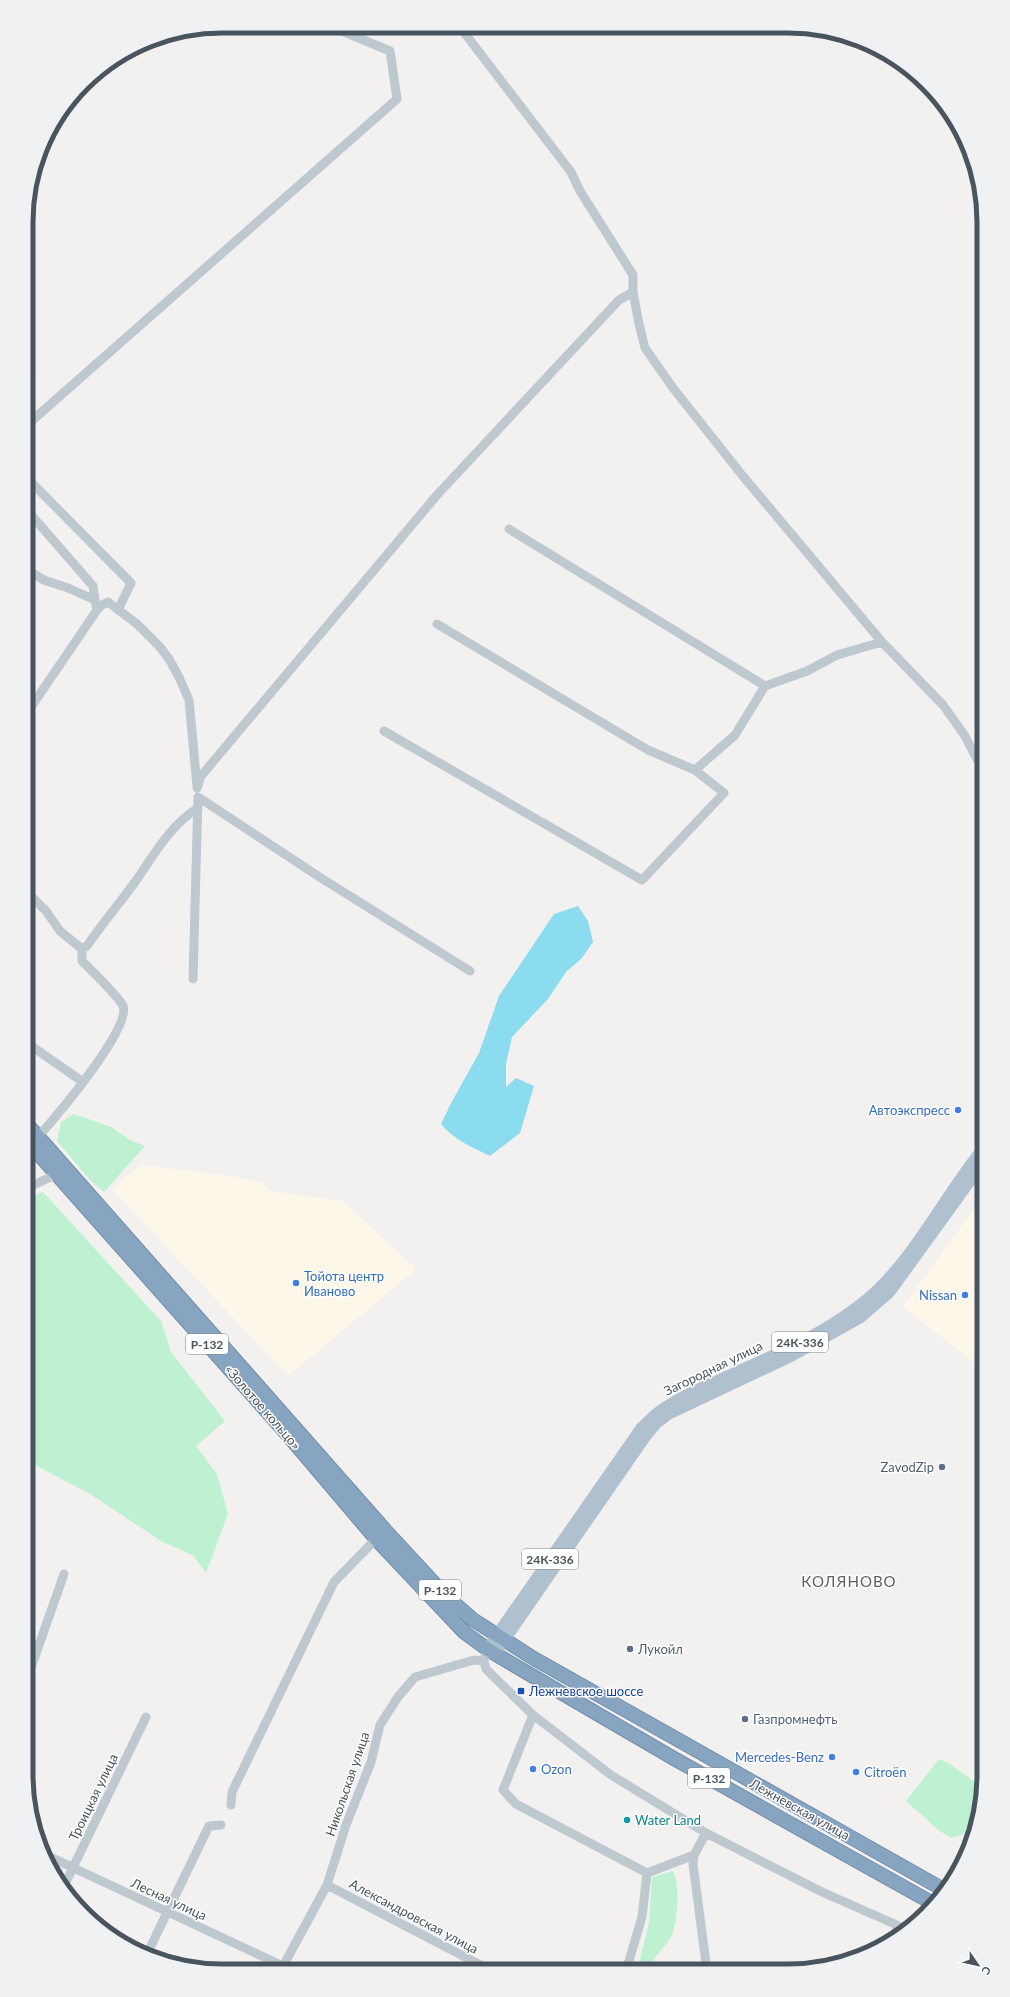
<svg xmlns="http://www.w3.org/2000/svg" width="1010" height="1997" font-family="Lato,sans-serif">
<rect width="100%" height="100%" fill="#f3f0f0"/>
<path fill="#fdf7ea" d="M141,1165L237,1177L262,1183L270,1191L343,1201L416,1269L288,1376L112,1189Z
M984,1195V1370L903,1307Z"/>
<path fill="#bef1d1" d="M74,1114L111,1127L130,1140L145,1146L104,1192L90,1180L57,1141L61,1122Z
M43,1192L161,1321L171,1352L225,1421L196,1446L217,1474L228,1514L206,1573L194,1556L161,1541L90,1494L35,1465L26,1493L27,1198Z
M939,1759C955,1765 968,1779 984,1788L973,1831L951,1838L937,1829L906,1801Z
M673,1871C680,1883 678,1921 672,1935C666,1947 652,1957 648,1971H637L649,1923L652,1877Z"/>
<path fill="#8bdcee" d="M578,906L588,921L593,942L582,958L566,972L548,999L512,1037L506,1064V1087L516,1078L534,1086L520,1133L490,1156C472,1147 454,1140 441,1124L450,1105L479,1053L499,996L554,914Z"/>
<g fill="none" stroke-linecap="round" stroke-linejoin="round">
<defs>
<path id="highway" d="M27,1124L385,1530L447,1597L472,1619L533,1658L946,1891
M27,1141L286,1433L376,1539L464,1632L487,1649L524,1671L673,1758L934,1904"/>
</defs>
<use href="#highway" stroke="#728fac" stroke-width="15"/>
<path stroke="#bec8cf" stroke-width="9" d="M460,27L571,172L580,191L633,275V292L639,324L645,348L673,388L742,475L882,642L943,705L965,736L984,773
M27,425L397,99L390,51L332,27
M27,478L131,583L118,610
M27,510L93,586L95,600
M509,529L765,686L807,671L837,655L882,642
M97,610L102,605L108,602L137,624L160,647L169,659L179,677L189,700L197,786
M437,624L648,750L695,770
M27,713L97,610L95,600L68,588L44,580L27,570
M384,731L642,880L724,793L695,770L735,735L765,686
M197,788L201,776L437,495L619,300L633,292
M27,892L46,911L60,931L82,949V961C91,970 119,997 123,1006C132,1028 54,1119 38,1137
M82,949L87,946C102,924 119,904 135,882C154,855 169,826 198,808
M193,979L198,797L321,878L470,971
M27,1043L83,1082
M27,1188L57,1174
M487,1649L484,1661L486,1669L494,1677L533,1715L611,1775L706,1833L822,1892L906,1929
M26,1682L64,1574
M533,1715L503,1790L516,1804L647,1873
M231,1805L232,1792L334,1582L376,1539
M706,1833L694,1855L693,1864L707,1971
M44,1854L283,1966
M327,1885L490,1970
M63,1888L146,1717
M896,1925L898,1937
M147,1954L209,1826L221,1825
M281,1970L327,1885L346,1825L371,1762L380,1725L398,1697L415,1677L474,1660L484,1661
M626,1971L642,1917L647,1873L694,1855"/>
<path stroke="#afc0cf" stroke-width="11" d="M487,1649L641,1428C648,1421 656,1413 664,1408C682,1395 703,1387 723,1378C769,1357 816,1338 857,1307C911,1267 941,1199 984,1147
M495,1654L646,1436L656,1424L669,1414L792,1356L860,1318L890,1292L984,1162"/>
<use href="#highway" stroke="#87a4c0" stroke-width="13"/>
</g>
<g fill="#3f7fe0" stroke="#fff" stroke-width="1.5">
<circle cx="958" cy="1110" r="4"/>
<circle cx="296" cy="1283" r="4"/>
<circle cx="965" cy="1295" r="4"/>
<circle cx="832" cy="1757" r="4"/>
<circle cx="533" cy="1769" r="4"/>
<circle cx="856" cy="1772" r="4"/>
</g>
<g fill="#5c6f8a" stroke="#fff" stroke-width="1.5">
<circle cx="942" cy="1467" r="4"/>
<circle cx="630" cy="1649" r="4"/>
<circle cx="745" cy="1719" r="4"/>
</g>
<rect fill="#1a4fb4" stroke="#fff" stroke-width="1.5" x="517" y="1687" width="8" height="8" rx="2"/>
<circle fill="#0f9aa8" stroke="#fff" stroke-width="1.5" cx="627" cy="1820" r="4"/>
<g text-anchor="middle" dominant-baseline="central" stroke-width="3" stroke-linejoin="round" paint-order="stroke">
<g fill="#fff" stroke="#7f878e" stroke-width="1">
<rect x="772" y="1332" width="56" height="20" rx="3"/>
<rect x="186" y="1334" width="42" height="20" rx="3"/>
<rect x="522" y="1549" width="56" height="20" rx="3"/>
<rect x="419" y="1580" width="42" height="20" rx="3"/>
<rect x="688" y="1768" width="42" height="20" rx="3"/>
</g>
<g font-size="12" font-weight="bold" fill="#48545e">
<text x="800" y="1342">24К-336</text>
<text x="207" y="1344">Р-132</text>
<text x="550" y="1559">24К-336</text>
<text x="440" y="1590">Р-132</text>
<text x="709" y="1778">Р-132</text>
</g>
<g font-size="13" fill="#366cbe" stroke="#fff" text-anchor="end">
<text x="950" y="1110">Автоэкспресс</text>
<text x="304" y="1276" text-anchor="start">Тойота центр<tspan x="304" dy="15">Иваново</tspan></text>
<text x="957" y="1295">Nissan</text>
<text x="824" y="1757">Mercedes-Benz</text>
<text x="541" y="1769" text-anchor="start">Ozon</text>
<text x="864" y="1772" text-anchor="start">Citroën</text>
</g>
<g font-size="13" fill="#48545e" stroke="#fff">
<text transform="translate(713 1368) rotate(-26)">Загородная улица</text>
<text transform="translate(263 1407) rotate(49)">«Золотое кольцо»</text>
<text transform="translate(347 1784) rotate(-71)">Никольская улица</text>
<text transform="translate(93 1797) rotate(-64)">Троицкая улица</text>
<text transform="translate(800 1809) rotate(29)">Лежневская улица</text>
<text transform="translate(169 1899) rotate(25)">Лесная улица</text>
<text transform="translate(414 1916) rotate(28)">Александровская улица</text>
</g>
<g font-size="13" fill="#4e5e75" stroke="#fff" text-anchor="start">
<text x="934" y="1467" text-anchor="end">ZavodZip</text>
<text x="638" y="1649">Лукойл</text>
<text x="753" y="1719">Газпромнефть</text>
</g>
<g font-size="13" fill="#164399" stroke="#fff" text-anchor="start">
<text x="529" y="1691">Лежневское шоссе</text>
</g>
<g font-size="13" fill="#0d838f" stroke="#fff" text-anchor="start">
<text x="635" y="1820">Water Land</text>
</g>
<g font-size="15" letter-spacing="1" fill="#5c6165" stroke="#fff">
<text x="849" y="1581">КОЛЯНОВО</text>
</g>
</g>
<path d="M0 0H1010V1997H0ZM222 33H788A189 189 0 0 1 977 222V1775A189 189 0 0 1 788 1964H222A189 189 0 0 1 33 1775V222A189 189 0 0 1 222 33Z" fill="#f0f1f2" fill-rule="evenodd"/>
<path fill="none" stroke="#48545e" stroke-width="5" d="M222 33H788A189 189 0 0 1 977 222V1775A189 189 0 0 1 788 1964H222A189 189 0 0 1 33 1775V222A189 189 0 0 1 222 33Z"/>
<g transform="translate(978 1965) rotate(124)" stroke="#ffffff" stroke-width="3" paint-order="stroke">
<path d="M0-3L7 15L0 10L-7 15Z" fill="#48545e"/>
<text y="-6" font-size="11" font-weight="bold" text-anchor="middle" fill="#48545e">С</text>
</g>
</svg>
